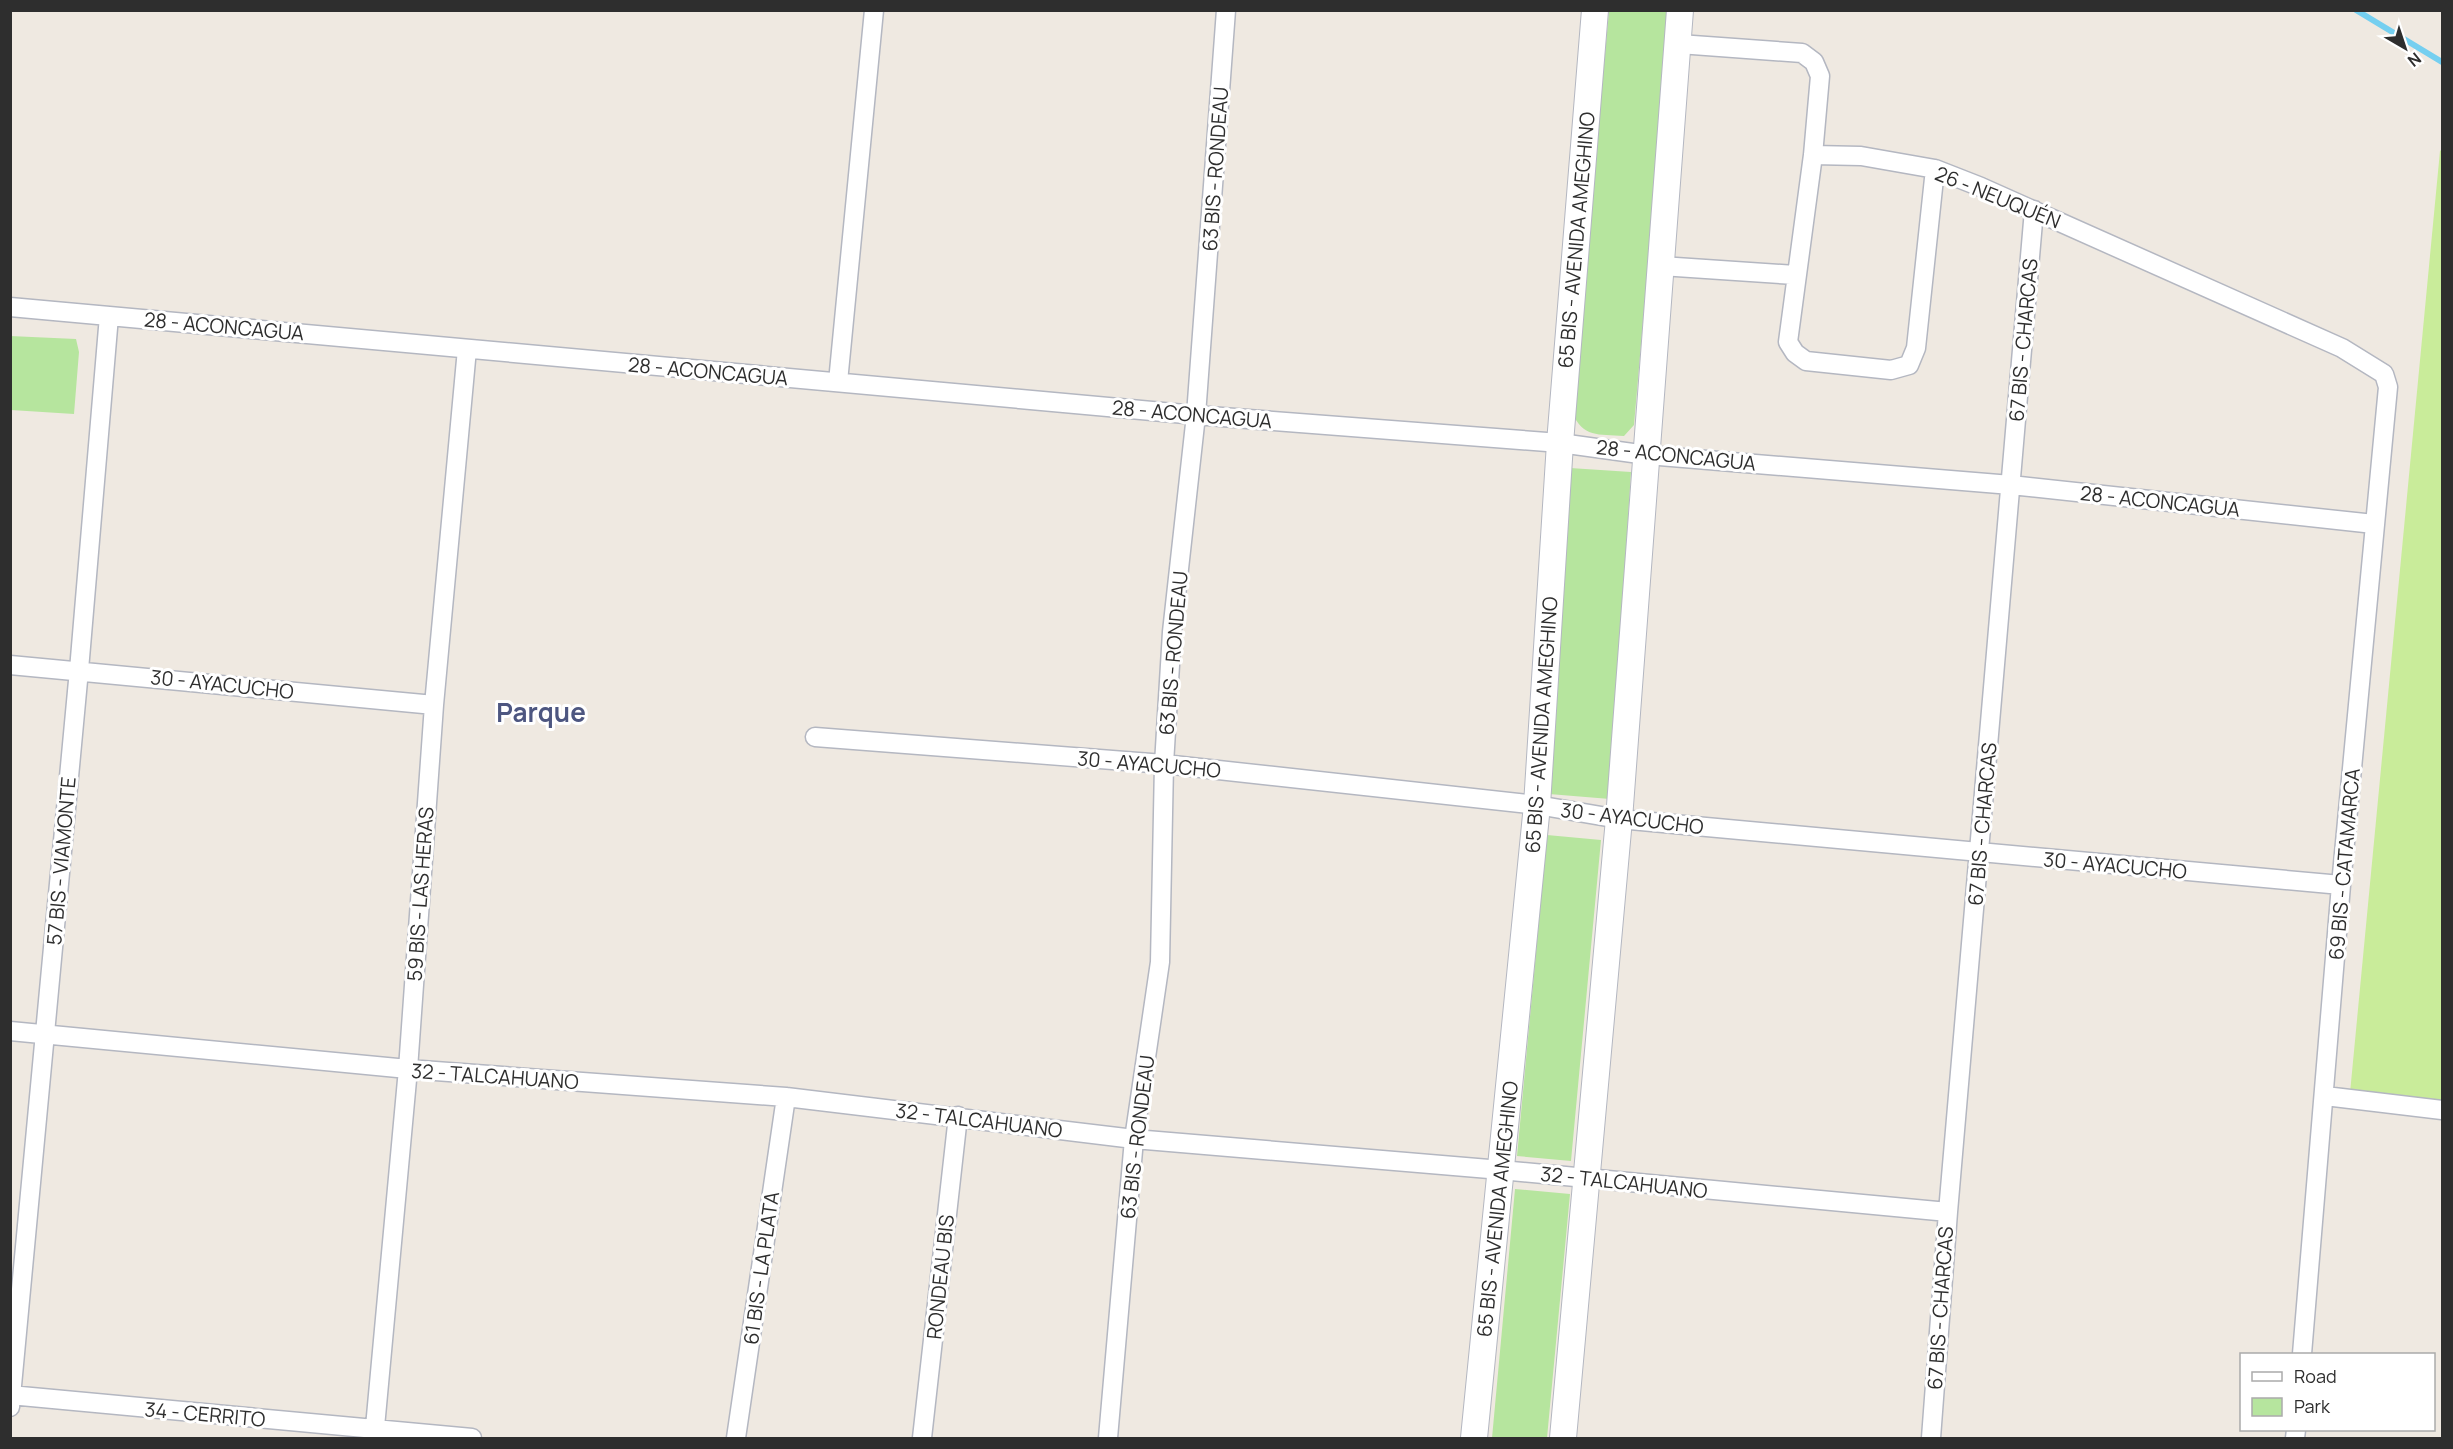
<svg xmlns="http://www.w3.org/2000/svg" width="2453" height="1449" font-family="Manrope,sans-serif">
<rect width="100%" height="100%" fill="#efe9e1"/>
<path fill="#b6e59e" d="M1609,11H1670L1634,425L1624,436C1598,434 1583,438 1572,412Z
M10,336L76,339L79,352L74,414L11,410Z
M1570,468L1631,472L1610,799L1549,794Z
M1547,835L1601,840L1571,1161L1517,1156Z
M1515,1189L1570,1194L1547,1438H1492Z"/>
<path fill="#c9ec9a" d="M2442,149V1101L2350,1093L2440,151Z"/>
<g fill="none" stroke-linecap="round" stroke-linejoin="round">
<path stroke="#75cff0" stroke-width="6" d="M2356,10L2442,62"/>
<defs>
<path id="street" d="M1679,44L1802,53L1814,62L1820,76L1813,155L1788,342L1795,353L1806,361L1891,370L1909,365L1916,348L1935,169
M1813,155L1861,156L1935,169L1981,187L2342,348L2384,374L2388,387L2341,885L2302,1354
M1661,266L1795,275
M10,307L1196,415L1560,443L1647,455L2011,485L2374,524
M838,382L874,10
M10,665L434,705
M815,737L1164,764L1537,805L1619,819L2341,885
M10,1031L408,1069L786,1097L1134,1139L1501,1170L1948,1212
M2325,1096L2442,1110
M10,1395L472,1438
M10,1407L79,670L109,316
M374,1438L408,1069L434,705L467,349
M736,1438L786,1097
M922,1438L958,1116
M1108,1438L1134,1139L1160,962L1164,764L1172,632L1196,415L1226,10
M1931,1438L1948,1212L2034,210
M2295,1438L2296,1430"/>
<path id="secondary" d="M1474,1438L1537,805L1560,443L1595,10
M1563,1438L1619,819L1680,10"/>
</defs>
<use href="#street" stroke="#b4b7c1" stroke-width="21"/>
<use href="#secondary" stroke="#b4b7c1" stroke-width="28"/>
<use href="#street" stroke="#fff" stroke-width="18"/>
<use href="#secondary" stroke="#fff" stroke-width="26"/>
</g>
<g text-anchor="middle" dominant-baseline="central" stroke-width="6" stroke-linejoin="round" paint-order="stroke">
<g font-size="20" fill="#2e2e2e" stroke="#fff">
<text transform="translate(1215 169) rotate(-86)">63 BIS - RONDEAU</text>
<text transform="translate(1998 197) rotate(22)">26 - NEUQUÉN</text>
<text transform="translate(1576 240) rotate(-85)">65 BIS - AVENIDA AMEGHINO</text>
<text transform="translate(224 326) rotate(5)">28 - ACONCAGUA</text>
<text transform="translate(2023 340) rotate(-85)">67 BIS - CHARCAS</text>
<text transform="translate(708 371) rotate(5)">28 - ACONCAGUA</text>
<text transform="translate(1192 414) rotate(5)">28 - ACONCAGUA</text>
<text transform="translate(1676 455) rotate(6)">28 - ACONCAGUA</text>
<text transform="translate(2160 501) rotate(6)">28 - ACONCAGUA</text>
<text transform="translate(1173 653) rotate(-85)">63 BIS - RONDEAU</text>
<text transform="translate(222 684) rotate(6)">30 - AYACUCHO</text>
<text transform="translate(1541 725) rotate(-86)">65 BIS - AVENIDA AMEGHINO</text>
<text transform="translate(1149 764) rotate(5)">30 - AYACUCHO</text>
<text transform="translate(1632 818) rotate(7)">30 - AYACUCHO</text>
<text transform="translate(1982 824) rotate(-85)">67 BIS - CHARCAS</text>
<text transform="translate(61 861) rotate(-85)">57 BIS - VIAMONTE</text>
<text transform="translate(2344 864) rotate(-85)">69 BIS - CATAMARCA</text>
<text transform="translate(2115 865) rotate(5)">30 - AYACUCHO</text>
<text transform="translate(420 894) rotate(-86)">59 BIS - LAS HERAS</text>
<text transform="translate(495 1076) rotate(4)">32 - TALCAHUANO</text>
<text transform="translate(979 1120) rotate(7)">32 - TALCAHUANO</text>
<text transform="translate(1137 1137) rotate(-83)">63 BIS - RONDEAU</text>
<text transform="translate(1624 1182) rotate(6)">32 - TALCAHUANO</text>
<text transform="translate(1497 1209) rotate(-84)">65 BIS - AVENIDA AMEGHINO</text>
<text transform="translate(761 1268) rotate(-82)">61 BIS - LA PLATA</text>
<text transform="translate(940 1277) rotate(-84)">RONDEAU BIS</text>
<text transform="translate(1940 1308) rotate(-86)">67 BIS - CHARCAS</text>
<text transform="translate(205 1414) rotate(5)">34 - CERRITO</text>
</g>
<g font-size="26" font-weight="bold" fill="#4d5680" stroke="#fff">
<text x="541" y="712">Parque</text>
</g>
</g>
<rect width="2453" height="1449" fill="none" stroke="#2e2e2e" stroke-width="24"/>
<rect x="2240" y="1353" width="195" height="78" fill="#ffffff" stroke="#ababab" stroke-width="1.5"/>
<rect x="2252" y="1372" width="30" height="9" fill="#ffffff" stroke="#ababab" stroke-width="1.5"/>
<text x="2294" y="1383" font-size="18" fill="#2e2e2e">Road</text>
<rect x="2252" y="1398" width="30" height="18" fill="#b6e59e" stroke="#ababab" stroke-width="1.5"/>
<text x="2294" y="1413" font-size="18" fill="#2e2e2e">Park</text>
<g transform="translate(2405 48) rotate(141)" stroke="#ffffff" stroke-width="4.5" paint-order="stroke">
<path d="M0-4.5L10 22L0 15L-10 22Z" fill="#2e2e2e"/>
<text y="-9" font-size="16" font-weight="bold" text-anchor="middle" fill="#2e2e2e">N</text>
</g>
</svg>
